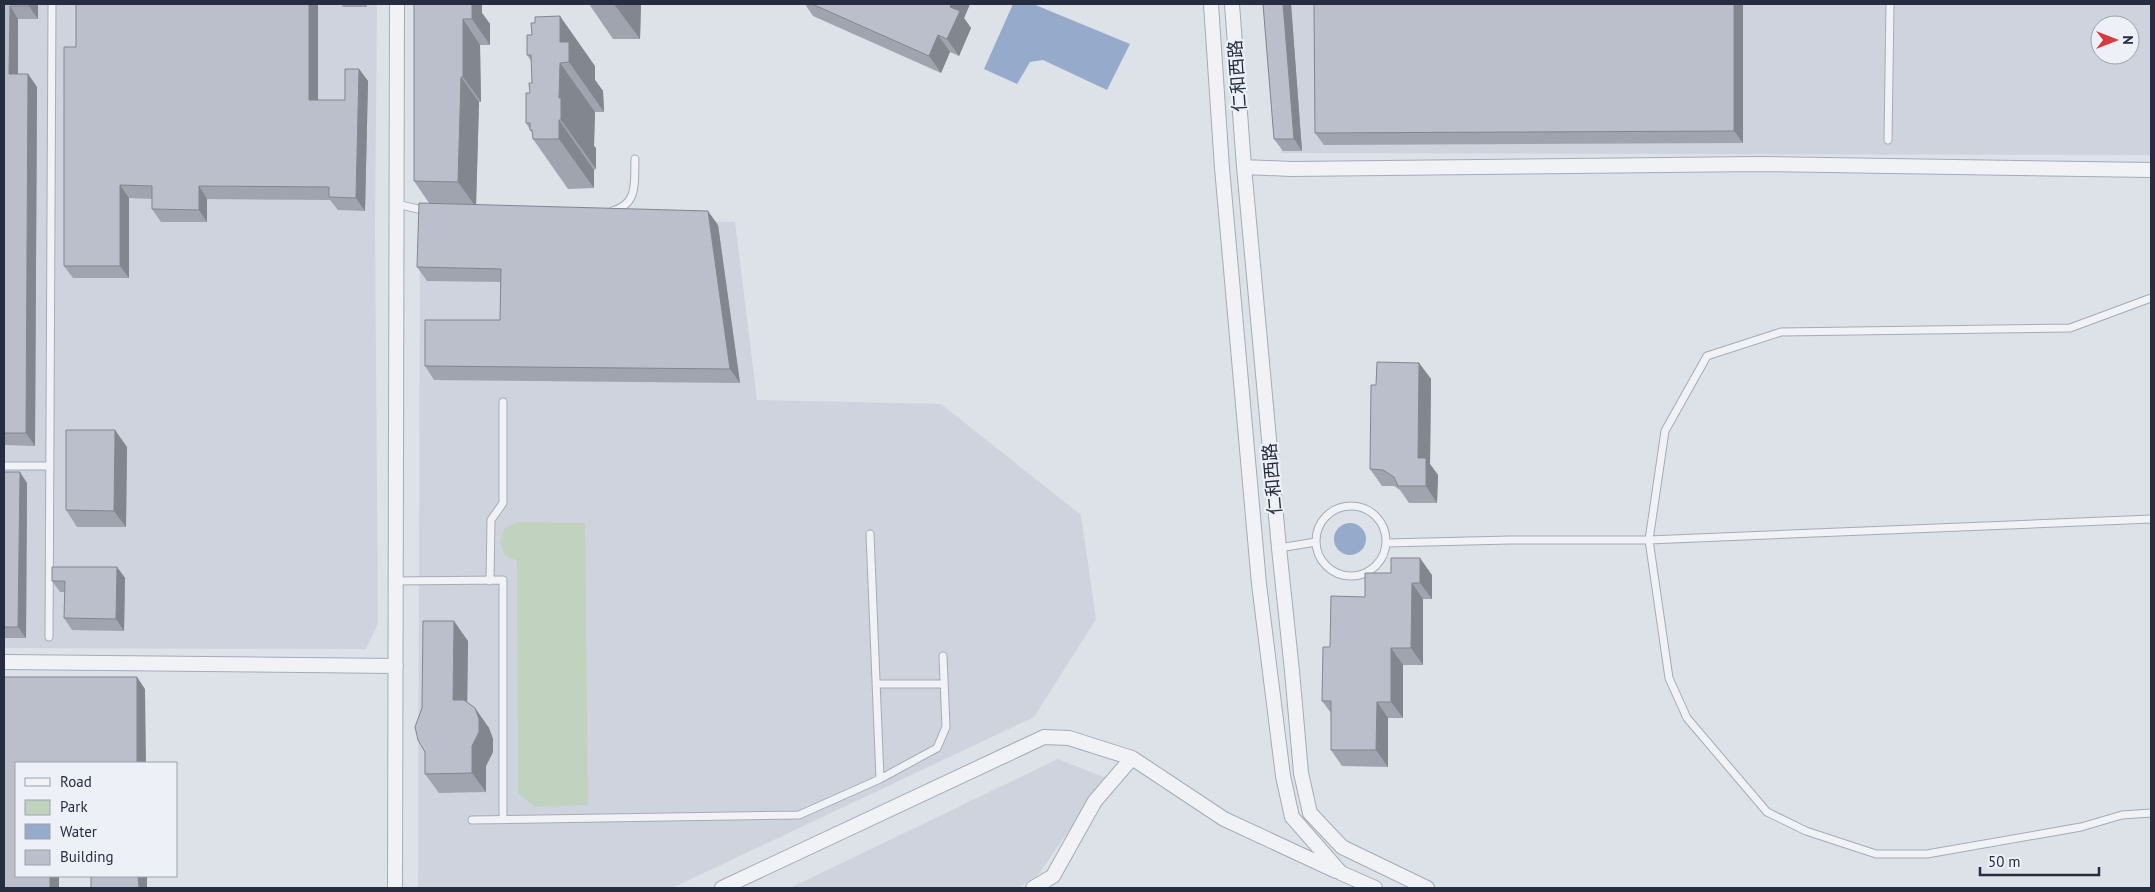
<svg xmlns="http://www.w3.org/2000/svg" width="2155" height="892" font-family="'PT Sans','Noto Sans SC',sans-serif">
<rect width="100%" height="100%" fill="#dde1e8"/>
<path fill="#cfd3dd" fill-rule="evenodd" d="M4,4H377L375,227L378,624L366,649L4,648Z
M1267,4H2151V155L1281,153ZM2100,25H2130V55H2100Z
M420,215L735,222L757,400L941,404L1081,515L1096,619L1034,717L672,888H418Z
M1058,759L1106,778L1038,875L1018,888H790Z"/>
<path fill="#c1d3be" d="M518,522L585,523L588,805L535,807L518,793L517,561L504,555L500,541L505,528Z"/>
<path fill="#96aacb" d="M1013,4H1033L1130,44L1107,90L1043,60L1030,62L1017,84L984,69Z
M1334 539a16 16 0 1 1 32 0a16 16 0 1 1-32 0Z"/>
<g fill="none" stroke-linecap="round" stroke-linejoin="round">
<defs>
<path id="lane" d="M1888,140L1890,4
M397,204L426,211
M612,211C639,204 634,182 635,159
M2151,298L2070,328L1781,332L1707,356L1665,431L1649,540L1669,678L1687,718L1767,812L1806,831L1876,854H1927L2081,827L2122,815L2151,813
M4,466H50
M1316 541a35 35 0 1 1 70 0a35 35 0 1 1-70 0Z
M1387,543L1510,540H1649L2151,519
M1279,548L1316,542
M396,581L503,580V819
M490,581L491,520L503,503V402
M49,637L52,4
M876,684H944
M880,779L937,748L946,727L943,656
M472,820L799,815L880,779L870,534"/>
<path id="street" d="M1211,4L1222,168L1259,584L1283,776L1292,817L1341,873L1375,888
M1232,4L1244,167L1279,548L1292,671L1301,773L1310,813L1342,847L1427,888
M1244,167L1291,169L1760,164L2151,170
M4,662L396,666
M395,888L397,4
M722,888L1044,737L1069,738L1132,758L1224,819L1336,871
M1033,888L1053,876L1095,801L1132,758"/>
</defs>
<use href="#lane" stroke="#a6abb6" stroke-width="9"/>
<use href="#street" stroke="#a6abb6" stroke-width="16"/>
<use href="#lane" stroke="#f0f2f6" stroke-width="7"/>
<use href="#street" stroke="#f0f2f6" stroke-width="14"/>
</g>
<path fill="#a0a4af" d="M4,4H38V19H18V74H28L37,87L35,446L4,445Z
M76,4H318V100H345L359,69L368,81L365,211L338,210L330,200L207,199V222H161L152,209V199L129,198V278H73L64,266L76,47Z
M341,4H367V7H343Z
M414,4L482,13L490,24V45H480L481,102H479L476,205L718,225L740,383L434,380L425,366L500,320V282L427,281L417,267L429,203L414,181Z
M589,4H641L640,39H613Z
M805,4H970L964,18L971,28L959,56L950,52L941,73L813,16Z
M1263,4H1291L1302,151H1283L1274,139Z
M1314,4H1743V143L1324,145L1315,133Z
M527,35L595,66V80L603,91L604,112H595L594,146L596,148V169L594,170V188L568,189L533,139V134L526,123L530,93L532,83V62L527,55Z
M1419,363L1431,379L1430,464L1438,475L1437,503H1409L1400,490L1394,486H1382L1370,469L1376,385Z
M127,447L126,527H77L66,510Z
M4,472L27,483L26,638H4Z
M117,567L125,578L124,631L72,630L64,618L65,592H60L52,581Z
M1391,573L1432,575V599H1423V665H1403V718H1388V767L1342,766L1331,750V713L1322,701L1330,647L1365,597Z
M468,641L467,702L475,708L489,728L493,739V752L486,766V792L439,793L425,774Z"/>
<path fill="#82868e" d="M29,4H38V19L29,6Z
M309,4H318V113L309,100Z
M468,4H482V13L490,24V45L472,19Z
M614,4H641L640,39Z
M951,4H970L964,18L971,28L959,56L947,39L950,7Z
M1283,4H1291L1302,151L1294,139Z
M1734,4H1743V143L1734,131Z
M10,6L18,19V87L9,74Z
M560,16L595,66V80L603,91L604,112L569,62L560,42Z
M463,19L480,45L481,102L463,77Z
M938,35L950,52L941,73L929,56Z
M560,63L595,112L594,146L596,148V169L561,120L559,98Z
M359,69L368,81L365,211L356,198Z
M28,74L37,87L35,446L26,433Z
M461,77L479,102L476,207L458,182Z
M559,120L594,170V188L559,139Z
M120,185L129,198V278L120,266Z
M199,186L207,199V222L199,210Z
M708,211L718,225L740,383L730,369Z
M1419,363L1431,379L1430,464L1438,475L1437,503L1426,486L1418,458Z
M115,430L127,447L126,527L114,511Z
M20,472L27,483L26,638L18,627Z
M1420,558L1432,575V599L1420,583Z
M117,567L125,578L124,631L116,619Z
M1412,583L1423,599V665L1411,648Z
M454,621L468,641L467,720L453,700Z
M1391,648L1403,665V718L1391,702Z
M137,677L145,689L146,763H137Z
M1377,702L1388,718V767L1376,750Z
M475,708L489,728L493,739V752L486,766V792L472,773V746Z
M50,876H59V888H50Z
M138,876H147V888H139Z"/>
<path fill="#babfcb" stroke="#82868e" d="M4,4H29V6H10L9,74H28L26,433H4Z
M76,4H309V100H345V69H359L356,198L329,197V187L199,186V210L152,209V186L120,185V266H64V47H76Z
M414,4H472V19H463V77H461L458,182L414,181Z
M812,4H951L950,7L960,11L947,39L938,35L929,56Z
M1263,4H1283L1294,139H1274Z
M1314,4H1734V131L1315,133Z
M560,16V42H569V62L560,63L559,98H561V120H559V139H533L532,130H530V123H526V93H530L529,83H532L531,55H527V35H532L531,23H535V17Z
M419,203L708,211L730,369L425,366V320H500L501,269L417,267Z
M1377,362L1419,363L1418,458H1426V486H1398L1394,477L1383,470L1370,469L1371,385H1376Z
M66,430H115L114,511L66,510Z
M4,472H20L18,627H4Z
M1391,558H1420V583H1412L1411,648H1391V702H1377L1376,750H1331V701H1322L1323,647H1330L1331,596L1365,597V573H1391Z
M52,567H117L116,619L64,618L65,581H52Z
M423,621H454L453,700H464L475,708L479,719V732L472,746V773L425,774V752L418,740L415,727L422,708Z
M4,677H137V763H16V876H50V888H4Z
M91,876H138L139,888H91Z"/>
<g text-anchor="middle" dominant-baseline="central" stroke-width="4.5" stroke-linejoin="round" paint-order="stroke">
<g font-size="18" fill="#262d40" stroke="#edf0f6">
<text transform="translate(1237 76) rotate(-94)">仁和西路</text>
<text transform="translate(1272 479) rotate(-95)">仁和西路</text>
</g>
</g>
<rect width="2155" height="892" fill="none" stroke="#262d40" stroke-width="10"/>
<rect x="15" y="762" width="162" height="115" fill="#edf0f6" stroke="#9da2ad"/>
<rect x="25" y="778" width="25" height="8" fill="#f0f2f6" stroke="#9da2ad"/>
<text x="60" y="787" font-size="15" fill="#262d40">Road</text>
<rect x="25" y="800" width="25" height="15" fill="#c1d3be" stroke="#9da2ad"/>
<text x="60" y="812" font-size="15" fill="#262d40">Park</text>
<rect x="25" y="824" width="25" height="15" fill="#96aacb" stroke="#9da2ad"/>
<text x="60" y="837" font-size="15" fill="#262d40">Water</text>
<rect x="25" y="850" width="25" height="15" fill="#babfcb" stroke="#9da2ad"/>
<text x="60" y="862" font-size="15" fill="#262d40">Building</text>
<g transform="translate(2115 40) rotate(90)"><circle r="24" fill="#edf0f6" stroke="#9da2ad"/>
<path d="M0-4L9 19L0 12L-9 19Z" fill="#d63a42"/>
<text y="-8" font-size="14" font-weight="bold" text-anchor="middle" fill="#262d40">N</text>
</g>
<path d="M1980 867v8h119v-8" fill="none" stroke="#262d40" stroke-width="2.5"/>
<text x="1988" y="867" font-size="15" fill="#262d40" stroke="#edf0f6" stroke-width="4" paint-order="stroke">50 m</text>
</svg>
